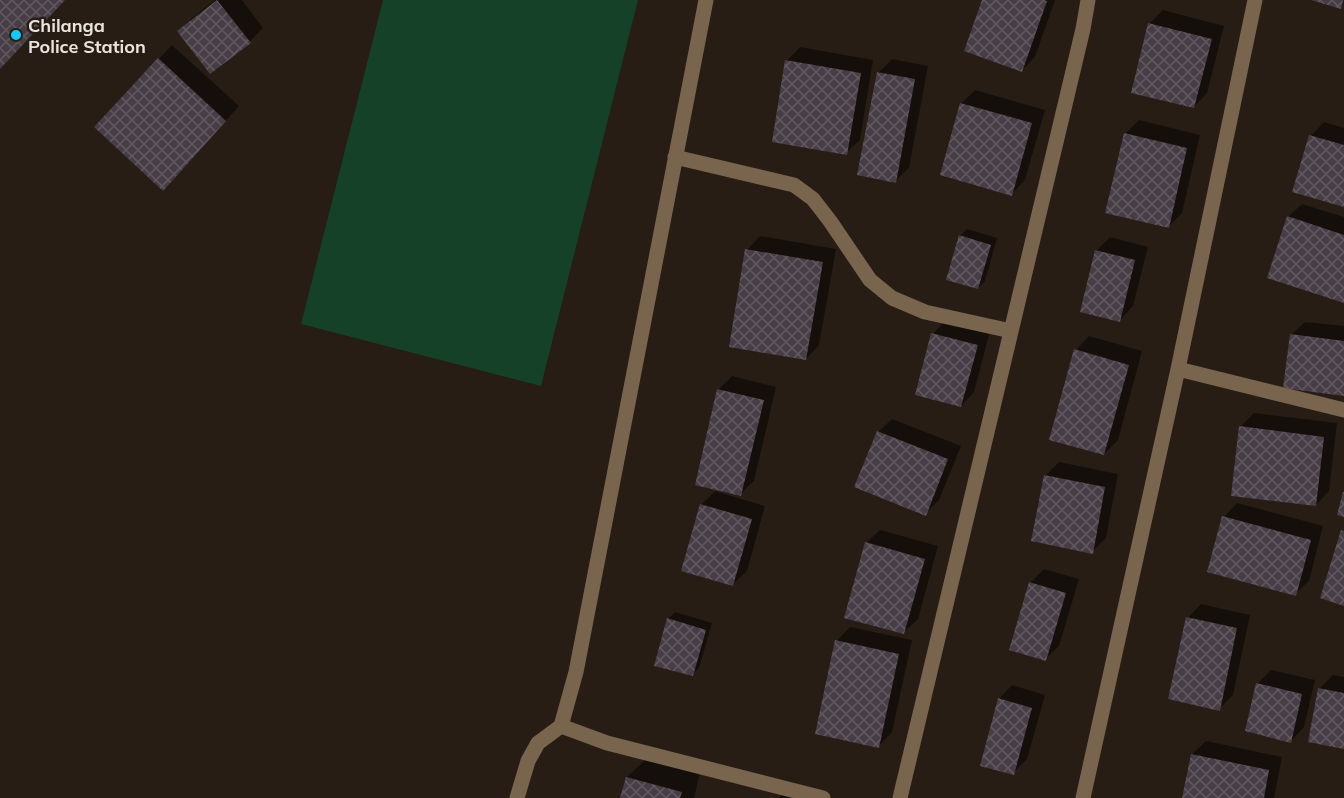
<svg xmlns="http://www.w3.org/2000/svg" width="1344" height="798" font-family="Mulish,sans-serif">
<defs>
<pattern id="building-cross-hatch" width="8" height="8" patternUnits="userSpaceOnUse" patternTransform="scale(1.5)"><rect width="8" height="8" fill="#473d46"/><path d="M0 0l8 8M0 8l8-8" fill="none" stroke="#625960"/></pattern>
</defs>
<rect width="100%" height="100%" fill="#271d15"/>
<path fill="#144127" d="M383,0H638L541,386L301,324Z"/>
<path fill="#0007" d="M215,0H242L263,28L250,41L179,32L192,18Z
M983,0H1055L1035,57L1022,70Z
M1163,10L1224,26L1207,93L1194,107L1149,24Z
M172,45L239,106L177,175L159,59Z
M800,47L873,60L860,140L846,153L787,61Z
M892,59L928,66L909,168L895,181L878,73Z
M975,90L1045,110L1025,180L1012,194L961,104Z
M1139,120L1200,135L1182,213L1168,227L1125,134Z
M1324,122L1344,128V206L1311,136Z
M1302,204L1344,217V301L1288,217Z
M967,229L997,238L985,281L978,288L960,236Z
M760,236L836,249L819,345L806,359L747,250Z
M1110,237L1148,247L1133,306L1120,320L1096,251Z
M946,320L990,331L974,392L961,406L933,334Z
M1305,322L1344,326V395L1291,335Z
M1089,336L1142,351L1118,440L1104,454L1076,350Z
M732,376L776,387L754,481L740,494L719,389Z
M1254,413L1337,423L1329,491L1316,505L1240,427Z
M892,419L961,446L939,500L925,514L878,432Z
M1059,462L1118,474L1106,538L1092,552L1045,476Z
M715,491L765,506L747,571L733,584L701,505Z
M1237,503L1323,526L1309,581L1295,594L1224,517Z
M880,530L938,546L918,619L904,632L866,543Z
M1044,569L1079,579L1059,646L1046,659L1030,583Z
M1201,604L1250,615L1233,695L1219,709L1188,618Z
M675,612L712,623L699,668L692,675L668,619Z
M850,627L912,640L892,732L879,746L837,641Z
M1271,670L1315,680L1304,727L1291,741L1247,730L1258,683Z
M1333,675L1344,677V748L1320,688Z
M1012,685L1045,695L1027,759L1013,773L999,699Z
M1206,741L1282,757L1274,798H1183L1192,754Z
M646,759L700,773L694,798H622L627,777Z
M786,791L815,798H779Z"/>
<path fill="url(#building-cross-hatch)" d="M0,0H65L0,69Z
M217,0L251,43L210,74L177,31Z
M982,0H1044L1047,1L1022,72L964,51Z
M1311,0H1343L1341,9Z
M1148,23L1212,39L1194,108L1131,93Z
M158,58L226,121L163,191L94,127Z
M785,60L861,73L847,155L772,142Z
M877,72L915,79L896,183L857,175Z
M960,103L1032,123L1012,196L940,175Z
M1124,133L1187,148L1169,228L1105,213Z
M1309,135L1344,145V207L1292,192Z
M1287,216L1344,235V303L1267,278Z
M959,235L991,245L978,289L946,280Z
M745,249L823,262L806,360L729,347Z
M1095,250L1135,260L1120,322L1080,312Z
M931,333L978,345L961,407L915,395Z
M1290,334L1344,341V396L1283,388Z
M1074,349L1129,365L1104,455L1049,440Z
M717,389L764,400L741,496L695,485Z
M1239,426L1324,437L1316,506L1231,496Z
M877,431L948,459L926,516L854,487Z
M1044,475L1105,487L1093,554L1031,541Z
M1343,492H1344V517L1337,515Z
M700,504L752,519L733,586L681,571Z
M1222,516L1311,540L1296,596L1207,572Z
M1341,530L1344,531V606L1320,598Z
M865,542L925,559L904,634L844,618Z
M1029,582L1066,593L1046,661L1009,650Z
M1186,617L1237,628L1220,711L1168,699Z
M667,618L706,630L693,676L654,666Z
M835,640L899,654L879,748L815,734Z
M1256,683L1302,694L1291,743L1245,731Z
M1318,688L1344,693V749L1308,742Z
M998,698L1032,708L1014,775L980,766Z
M1191,754L1269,770L1264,798H1182Z
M626,777L682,792L680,798H620Z"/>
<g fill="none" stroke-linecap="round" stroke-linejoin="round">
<path stroke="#79644e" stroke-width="15" d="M675,157L794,185L813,199L830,221L870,280L892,298L925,312L1011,331
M1178,369L1344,410
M561,726L607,743L823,798
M517,798L528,761L538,743L561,726L576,672L706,0
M900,798L1083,29L1088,0
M1083,798L1178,369L1255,0"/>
</g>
<circle fill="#15cafb" stroke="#271d15" stroke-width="2" cx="16" cy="35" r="6"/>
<g text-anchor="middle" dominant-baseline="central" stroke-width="5" stroke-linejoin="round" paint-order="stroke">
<g font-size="18" font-weight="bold" fill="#ebe4de" stroke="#271d15" text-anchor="start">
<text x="28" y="25">Chilanga<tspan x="28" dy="21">Police Station</tspan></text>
</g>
</g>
</svg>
